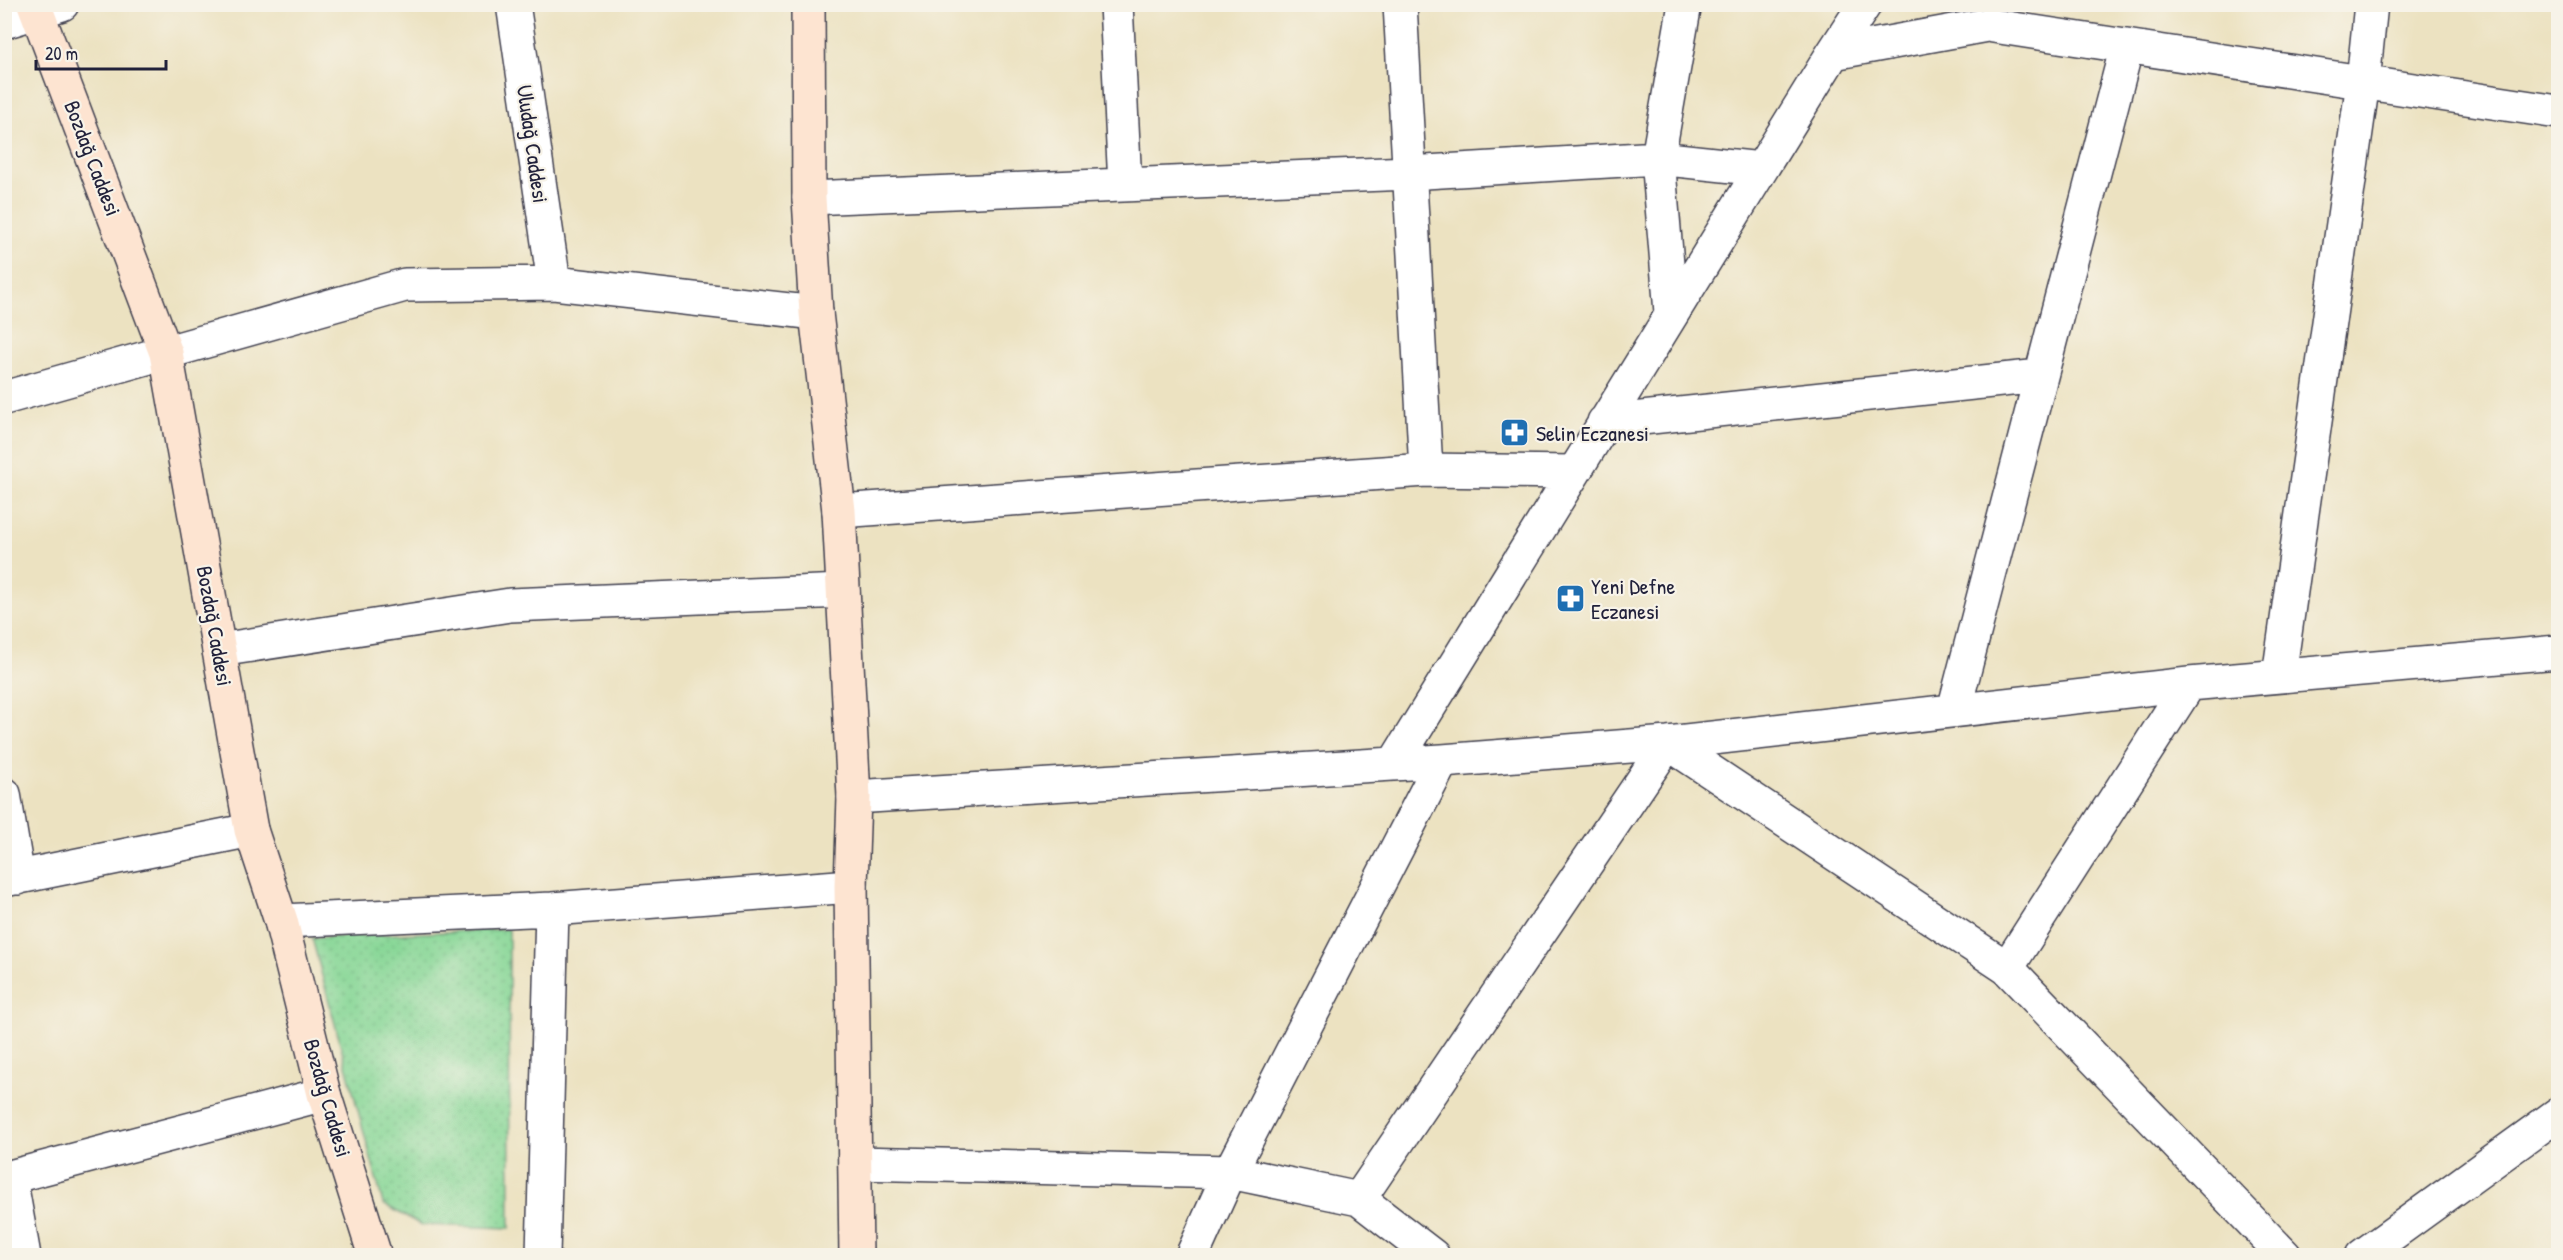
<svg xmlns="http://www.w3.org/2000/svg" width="2563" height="1260" font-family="'Patrick Hand',sans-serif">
<defs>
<pattern id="grass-dots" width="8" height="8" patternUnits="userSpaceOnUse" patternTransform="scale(1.5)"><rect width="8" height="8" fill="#88d797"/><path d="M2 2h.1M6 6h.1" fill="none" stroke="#75b883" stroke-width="1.8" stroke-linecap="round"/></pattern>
</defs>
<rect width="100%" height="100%" fill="#f7f3e8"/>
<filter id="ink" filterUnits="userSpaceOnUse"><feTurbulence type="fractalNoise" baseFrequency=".0167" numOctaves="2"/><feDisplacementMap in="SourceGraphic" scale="12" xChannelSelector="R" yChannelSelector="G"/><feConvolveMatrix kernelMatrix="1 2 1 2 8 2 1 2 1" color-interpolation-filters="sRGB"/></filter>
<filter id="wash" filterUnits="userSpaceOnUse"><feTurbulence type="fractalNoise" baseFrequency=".008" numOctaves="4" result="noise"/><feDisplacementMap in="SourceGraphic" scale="24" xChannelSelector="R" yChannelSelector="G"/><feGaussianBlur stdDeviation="1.35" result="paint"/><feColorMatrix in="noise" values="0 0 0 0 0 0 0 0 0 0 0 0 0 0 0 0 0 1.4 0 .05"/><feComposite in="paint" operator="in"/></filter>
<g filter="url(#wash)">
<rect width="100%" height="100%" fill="#ece2c1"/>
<path fill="url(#grass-dots)" stroke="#557c69" stroke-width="1.5" d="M509,929L510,1228L421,1225L383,1204L312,938Z"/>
</g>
<g filter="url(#ink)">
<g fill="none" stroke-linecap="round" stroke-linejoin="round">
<defs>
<path id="street" d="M513,4L554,283
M1116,4L1125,185
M1400,4L1426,470
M4,22L62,4
M1833,53L1865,4
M809,198L1409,173L1658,158L1761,169
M1671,312L1658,158L1685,4
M4,398L405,285L554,283L816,313
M1604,422L2040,376
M839,511L1426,470L1572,472
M219,650L510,605L843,591
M2279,676L2363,82L2371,4
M1954,710L2127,46
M1394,764L1833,53L1987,25L2558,112
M4,794L18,878
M854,797L1442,761L1668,743L2189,684L2558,652
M4,880L251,830
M281,921L552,909L851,886
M2007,968L2189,684
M856,1163L1230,1172L1359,1199L1433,1256
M1359,1199L1668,743L2007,968L2285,1256
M24,1256L10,1177L324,1094
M543,1256L552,909
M1192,1256L1230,1172L1442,761
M2362,1256L2558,1114"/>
<path id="secondary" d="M34,4L166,353L251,830L281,921L324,1094L375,1256
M808,4L809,198L816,313L839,511L854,797L851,886L856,1256"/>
</defs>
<use href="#street" stroke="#403f4f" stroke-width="36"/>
<use href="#secondary" stroke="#403f4f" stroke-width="36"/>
<use href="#street" stroke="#fff" stroke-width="33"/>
<use href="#secondary" stroke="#fde4d1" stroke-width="33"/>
</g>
</g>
<defs>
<symbol id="pharmacy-square" viewBox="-11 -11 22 22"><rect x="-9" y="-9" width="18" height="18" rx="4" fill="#1f6fb2" stroke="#f7f3e8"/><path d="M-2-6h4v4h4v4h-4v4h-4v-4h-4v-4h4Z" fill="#fff"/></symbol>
</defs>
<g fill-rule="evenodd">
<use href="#pharmacy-square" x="1498" y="416" width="33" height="33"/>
<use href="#pharmacy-square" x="1554" y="582" width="33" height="33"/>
</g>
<g text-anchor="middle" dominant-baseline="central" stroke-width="4.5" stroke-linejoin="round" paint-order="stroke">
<g font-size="22" fill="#22223b" stroke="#f7f3e8">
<text transform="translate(533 144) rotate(82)">Uludağ Caddesi</text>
<text transform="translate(93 158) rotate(69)">Bozdağ Caddesi</text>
<text transform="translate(215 626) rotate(80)">Bozdağ Caddesi</text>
<text transform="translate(328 1098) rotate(74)">Bozdağ Caddesi</text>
</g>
<g font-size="22" fill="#22223b" stroke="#f7f3e8" text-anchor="start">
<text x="1536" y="433">Selin Eczanesi</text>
<text x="1591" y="586">Yeni Defne<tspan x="1591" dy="25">Eczanesi</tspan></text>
</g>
</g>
<rect width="2563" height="1260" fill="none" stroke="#f7f3e8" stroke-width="24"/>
<path d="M36 60v9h130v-9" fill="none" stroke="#22223b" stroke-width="3"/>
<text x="45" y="60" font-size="18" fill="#22223b" stroke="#f7f3e8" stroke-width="4.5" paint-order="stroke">20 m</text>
</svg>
